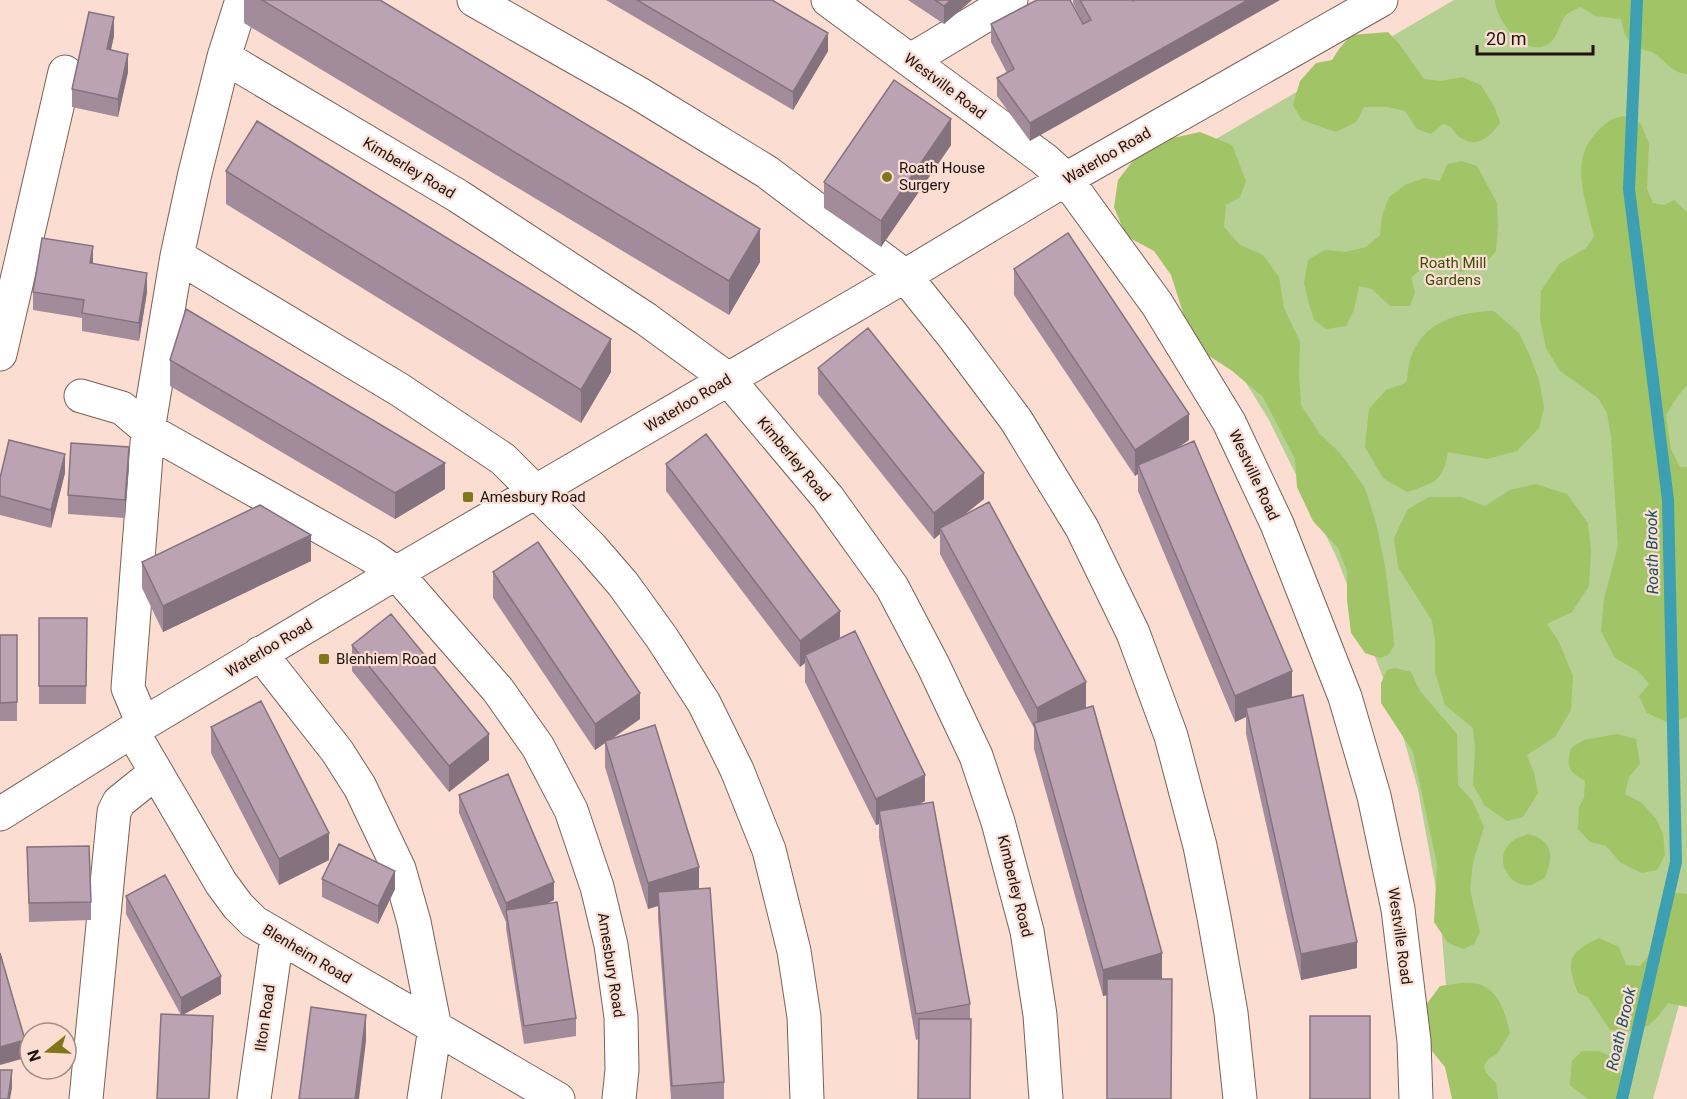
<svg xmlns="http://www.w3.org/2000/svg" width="1687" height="1099" font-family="Roboto,sans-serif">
<rect width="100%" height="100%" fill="#fbddd2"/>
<path fill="#b6cf92" d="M1454,0H1687V976L1653,1099H1455L1440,911L1418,789L1396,711L1336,556L1269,420L1167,255L1168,167Z"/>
<path fill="#a1c467" d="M1495,0H1687V74C1672,73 1667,62 1655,54C1649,49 1639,51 1633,45C1625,39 1623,28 1621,19L1595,16L1581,7C1576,9 1568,12 1565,16C1560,23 1558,34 1552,41C1529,63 1496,22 1495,0Z
M1388,32L1400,45L1424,79L1441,81L1462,77L1481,85L1495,108L1500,123C1491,136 1477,149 1461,138C1452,133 1456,127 1443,124L1431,134L1417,129L1405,111L1388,107H1364L1356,122L1336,132L1302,120L1293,105L1300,81L1316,63L1332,60L1339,49L1351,35Z
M1624,116L1641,124L1649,144L1647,189L1653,203L1664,205L1674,200L1687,212V385L1677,397L1666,415L1671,449L1680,467H1687V717L1669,723L1647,713L1639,696L1649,684L1638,671L1615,658L1601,631L1604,599L1618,546L1611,436L1607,413L1598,398L1560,371L1546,348L1540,319L1541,291L1559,264L1586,248L1594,237C1587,203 1568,162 1596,133C1607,122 1609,119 1624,116Z
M1200,132L1232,145L1246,181L1240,197L1226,205L1224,227L1240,245L1263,255L1279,277L1284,308L1300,342L1299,372L1301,405L1320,434L1340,453L1365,488L1376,523L1385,566L1393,631L1394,646L1388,655L1380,658L1365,653L1351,633L1347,600V571L1338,548L1313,521L1297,487L1295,459L1263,397L1231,370L1209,356L1191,338L1171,275L1154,251L1126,236L1114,207L1118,180L1135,158L1164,140Z
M1462,161L1477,166L1497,203L1498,225L1496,251L1485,264L1462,272L1441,267L1422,268L1411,278L1415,292L1410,306H1390L1372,289L1359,286L1354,310L1346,326L1326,329L1314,320L1308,300L1304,283L1308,260L1325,250L1346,252L1366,247L1380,235L1382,216L1389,197L1405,185L1424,178L1440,181L1447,164Z
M1494,311L1519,333L1530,356L1539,380L1544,408L1539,428L1517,451L1487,459L1448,452C1443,482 1434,483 1407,492L1383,478L1365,447L1369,409L1386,390L1406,383C1408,376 1408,367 1410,360C1422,321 1459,312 1494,311Z
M1536,484L1567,494L1588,523L1591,552L1589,586L1572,612L1547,624L1559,642L1573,676L1571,710L1555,737L1527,755L1534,773L1538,793L1523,817L1507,821L1485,806L1473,785L1475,748L1473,728L1445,705L1435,672V640L1432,621L1398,567L1394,538L1408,509L1429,497H1461L1485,506L1510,490Z
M1395,668L1411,672L1420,691L1457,734L1458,785L1472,800L1484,827L1473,862L1470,890L1480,932L1474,944L1463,949L1448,943L1434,922L1437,864L1413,752L1381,703V683L1387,670Z
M1617,734L1636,739L1640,764L1629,777L1625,794L1642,803L1656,819L1663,834L1665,855L1657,870L1642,873L1621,863L1606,846L1590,842L1578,829L1579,807L1584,798L1585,781C1568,770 1566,768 1571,748L1584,740Z
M1528,834C1554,841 1554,857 1544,879C1540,880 1535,884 1531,885C1508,888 1493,858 1511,842C1516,838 1522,836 1528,834Z
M1675,893L1687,894V1007L1668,1003C1650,1029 1642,1033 1610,1030L1588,997L1578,993C1566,962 1567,953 1599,938L1619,947L1626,965L1640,966L1651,953L1658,910Z
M1461,983C1467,983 1476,983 1481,985C1500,992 1506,1016 1510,1033L1497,1054L1488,1059L1484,1066L1486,1073L1496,1083L1498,1099H1452L1445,1067L1427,1045L1426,1005L1440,986Z
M1582,1051H1598L1613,1057L1620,1072L1625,1099H1588L1570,1085L1572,1061Z"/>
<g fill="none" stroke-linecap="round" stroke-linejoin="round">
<path stroke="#3ca0b2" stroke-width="12" d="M1622,1099L1676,862L1668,500L1629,189L1637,0"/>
<defs>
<path id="minor" d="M474,0L638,93L767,172L905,276L954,337L1016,420L1082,528L1133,633L1171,736L1200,846L1214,917L1231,1013L1240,1099
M828,0L1044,159L1066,179L1157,304L1229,422L1277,524L1345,697L1374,796L1398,909L1414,1041L1416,1099
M224,57L458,196L646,319L728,379L828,498L892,587L933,665L976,756L998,822L1027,931L1040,1015L1046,1099
M911,60L1011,0
M177,256L400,390L503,459L591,547L623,584L662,638L704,703L737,770L769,850L794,951L804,1017L807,1099
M0,354L65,72
M81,396L122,408L148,430L370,555L396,573L498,690L538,747L571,810L597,887L611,945L621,1017L622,1070L619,1099
M260,653L337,751L360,787L399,869L414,922L435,1028L424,1099
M143,724L128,688L148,430L177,256L195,173L224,57L242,0
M132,731L221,883L238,906L254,922L558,1099
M0,814L143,724L396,573L905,276L1066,179L1381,0
M86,1099L114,812L119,802L155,773
M254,1099L277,937"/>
</defs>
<use href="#minor" stroke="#7a6057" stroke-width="35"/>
<use href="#minor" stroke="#fff" stroke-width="33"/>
</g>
<path fill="#a28c9b" d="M244,0H380L760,262L729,315L244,23Z
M606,0H772L828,51L793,110Z
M908,0H972L944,24Z
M1073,0H1132L1030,141L997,96V78L1007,73L991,42V24H1083L1073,3Z
M114,36L111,49L128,72L118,117L72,107V89Z
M951,145L881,247L824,208V182Z
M226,171L611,372L581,423L226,204Z
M93,264L147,292L139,341L82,331V318L33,310V292Z
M1014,269L1189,440L1174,450L1292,698L1357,968L1301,980L1246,734V717L1235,722L1138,491V474L1135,476L1014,295Z
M170,360L445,489L395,519L170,386Z
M818,368L984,499L964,515L1086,708L1107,995L1103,996L1034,749V728L940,554V534L934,539L818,394Z
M666,464L840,637L835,641L925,801L920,804L970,1004V1019L916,1040L879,838V824L876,825L805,682V663L800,667L666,491Z
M129,466L125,518L68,514V495Z
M65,473L51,528L0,515V478Z
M311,561L163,632L142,588V562Z
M493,572L640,719L612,739L699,889L724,1082V1099H671L658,918V906L648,909L605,767V743L595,750L493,598Z
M39,618H87L86,704H39Z
M0,635H17V721H0Z
M352,645L489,760L449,792L352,671Z
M211,727L329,860L279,885L211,753Z
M459,795L554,900L548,903L576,1018V1036L524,1044L506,928V922L459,813Z
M27,847L91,902V920L29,922Z
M322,879L395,889L378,924L322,897Z
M126,896L221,994L182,1015L213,1034L181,1015L126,914Z"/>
<path fill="#84727e" d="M951,0H972L944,24V6Z
M1248,0H1280L1030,141V123Z
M114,17V36L107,67V49Z
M828,33V51L793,110V92Z
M128,54V72L118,117V99Z
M951,119V145L881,247V221Z
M760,229V262L729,315V281Z
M93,246V265L90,263Z
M147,273V292L139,341V323Z
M611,339V372L581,423V390Z
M1189,414V440L1141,472L1138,465V474L1135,476V450Z
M129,447V466L125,518V500Z
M65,454V473L51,528V510Z
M445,463V489L395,519V493Z
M984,473V499L942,532L940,528V534L934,539V513Z
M311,535V561L163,632V606Z
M840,611V637L808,661L805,655V663L800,667V641Z
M1292,671V698L1246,708V717L1235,722V696Z
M1086,682V708L1037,735V708Z
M640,693V719L605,743V741V743L595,750V724Z
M489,734V760L449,792V766Z
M925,775V801L881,823L879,811V824L876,825V799Z
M329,833V860L279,885V859Z
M699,867V893L658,892V906L648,909V883Z
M395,871V889L378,924V906Z
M554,882V900L507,921L506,910V922V903Z
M1357,942V968L1301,980V954Z
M1162,953V980L1103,996V970Z
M221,976V994L181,1016V998Z
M366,1015V1041L359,1099H355Z
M213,1016V1034L209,1099Z
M25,1040V1058L0,1065V1047Z
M12,1070V1088L10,1099H8Z"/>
<path fill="#bca3b4" stroke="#84727e" stroke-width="1.5" d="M262,0H380L760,229L729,281Z
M637,0H772L828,33L793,92Z
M935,0H951L944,6Z
M1037,0H1070L1083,24L1091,20L1080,0H1132L1133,1L1134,0H1248L1030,123L997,78L1014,69L991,24Z
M89,12L114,17L107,49L128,54L118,99L72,89Z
M894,80L951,119L881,221L824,182Z
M257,121L611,339L581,390L226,171Z
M1068,233L1189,414L1135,450L1014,269Z
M42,238L93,246L90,263L147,273L139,323L82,313L84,300L33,292Z
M186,309L445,463L395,493L170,360Z
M868,328L984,473L934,513L818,368Z
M706,434L840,611L800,641L666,464Z
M9,440L65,454L51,510L0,496V478Z
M1194,441L1292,671L1235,696L1138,465Z
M71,443L129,447L125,500L68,495Z
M989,502L1086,682L1037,708L940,528Z
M260,505L311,535L163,606L142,562Z
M538,542L640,693L595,724L493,572Z
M391,614L489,734L449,766L352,645Z
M39,618H87L86,686H39Z
M855,631L925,775L876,799L805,655Z
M0,635H17V702L0,703Z
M1303,695L1357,942L1301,954L1246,708Z
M261,701L329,833L279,859L211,727Z
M1093,706L1162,953L1103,970L1034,723Z
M655,725L699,867L648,883L605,741Z
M508,774L554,882L506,903L459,795Z
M933,802L970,1004L916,1014L879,811Z
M339,844L395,871L378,906L322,879Z
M89,846L91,902L29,903L27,847Z
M165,875L221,976L181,998L126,896Z
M710,888L724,1082L672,1086L658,892Z
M557,902L576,1018L524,1026L506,910Z
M0,953L25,1040L0,1047Z
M1107,979H1172L1171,1099H1107Z
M311,1007L366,1015L355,1099H299Z
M161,1014L213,1016L209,1099H157Z
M1310,1016H1370V1099H1310Z
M919,1019H971L970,1099H918Z
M0,1070H12L8,1099H0Z"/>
<g fill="#80761a" stroke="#fbddd2" stroke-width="2">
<circle cx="887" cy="177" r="6"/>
<rect x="462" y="491" width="12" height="12" rx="3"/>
<rect x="318" y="653" width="12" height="12" rx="3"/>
</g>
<g text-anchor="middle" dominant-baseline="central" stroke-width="4.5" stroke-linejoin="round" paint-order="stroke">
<g font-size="15" fill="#1d130f" stroke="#fbddd2">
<text transform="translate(945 86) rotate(37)">Westville Road</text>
<text transform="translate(1107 156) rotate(-30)">Waterloo Road</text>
<text transform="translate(409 168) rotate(31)">Kimberley Road</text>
<text transform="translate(688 403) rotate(-31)">Waterloo Road</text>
<text transform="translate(794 459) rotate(50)">Kimberley Road</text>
<text transform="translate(1254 475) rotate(65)">Westville Road</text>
<text transform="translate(269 648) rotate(-31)">Waterloo Road</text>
<text transform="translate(1015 886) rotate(76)">Kimberley Road</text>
<text transform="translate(1400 936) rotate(82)">Westville Road</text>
<text transform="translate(307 954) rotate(31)">Blenheim Road</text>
<text transform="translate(611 965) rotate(81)">Amesbury Road</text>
<text transform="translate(265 1018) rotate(-82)">Ilton Road</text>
</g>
<g font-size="15" fill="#1d130f" stroke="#fbddd2" text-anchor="start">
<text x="899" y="168">Roath House<tspan x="899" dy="17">Surgery</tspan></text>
<text x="480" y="497">Amesbury Road</text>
<text x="336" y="659">Blenhiem Road</text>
</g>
<g font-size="15" fill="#384d07" stroke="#fbddd2">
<text x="1453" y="263">Roath Mill<tspan x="1453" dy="17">Gardens</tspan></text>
</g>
<g font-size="16" font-style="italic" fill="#16535f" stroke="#fbddd2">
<text transform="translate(1652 552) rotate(-91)">Roath Brook</text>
<text transform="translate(1621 1029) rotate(-77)">Roath Brook</text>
</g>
</g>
<g transform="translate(48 1051) rotate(252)"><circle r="28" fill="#fbddd2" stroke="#a28c84" stroke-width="1.5"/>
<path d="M0-4.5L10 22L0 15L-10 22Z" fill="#80761a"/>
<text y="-9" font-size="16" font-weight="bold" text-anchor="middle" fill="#1d130f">N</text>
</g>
<path d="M1477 45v9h116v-9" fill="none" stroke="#1d130f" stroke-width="3"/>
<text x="1486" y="45" font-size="18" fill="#1d130f" stroke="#fbddd2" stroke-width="4.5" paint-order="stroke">20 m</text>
</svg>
